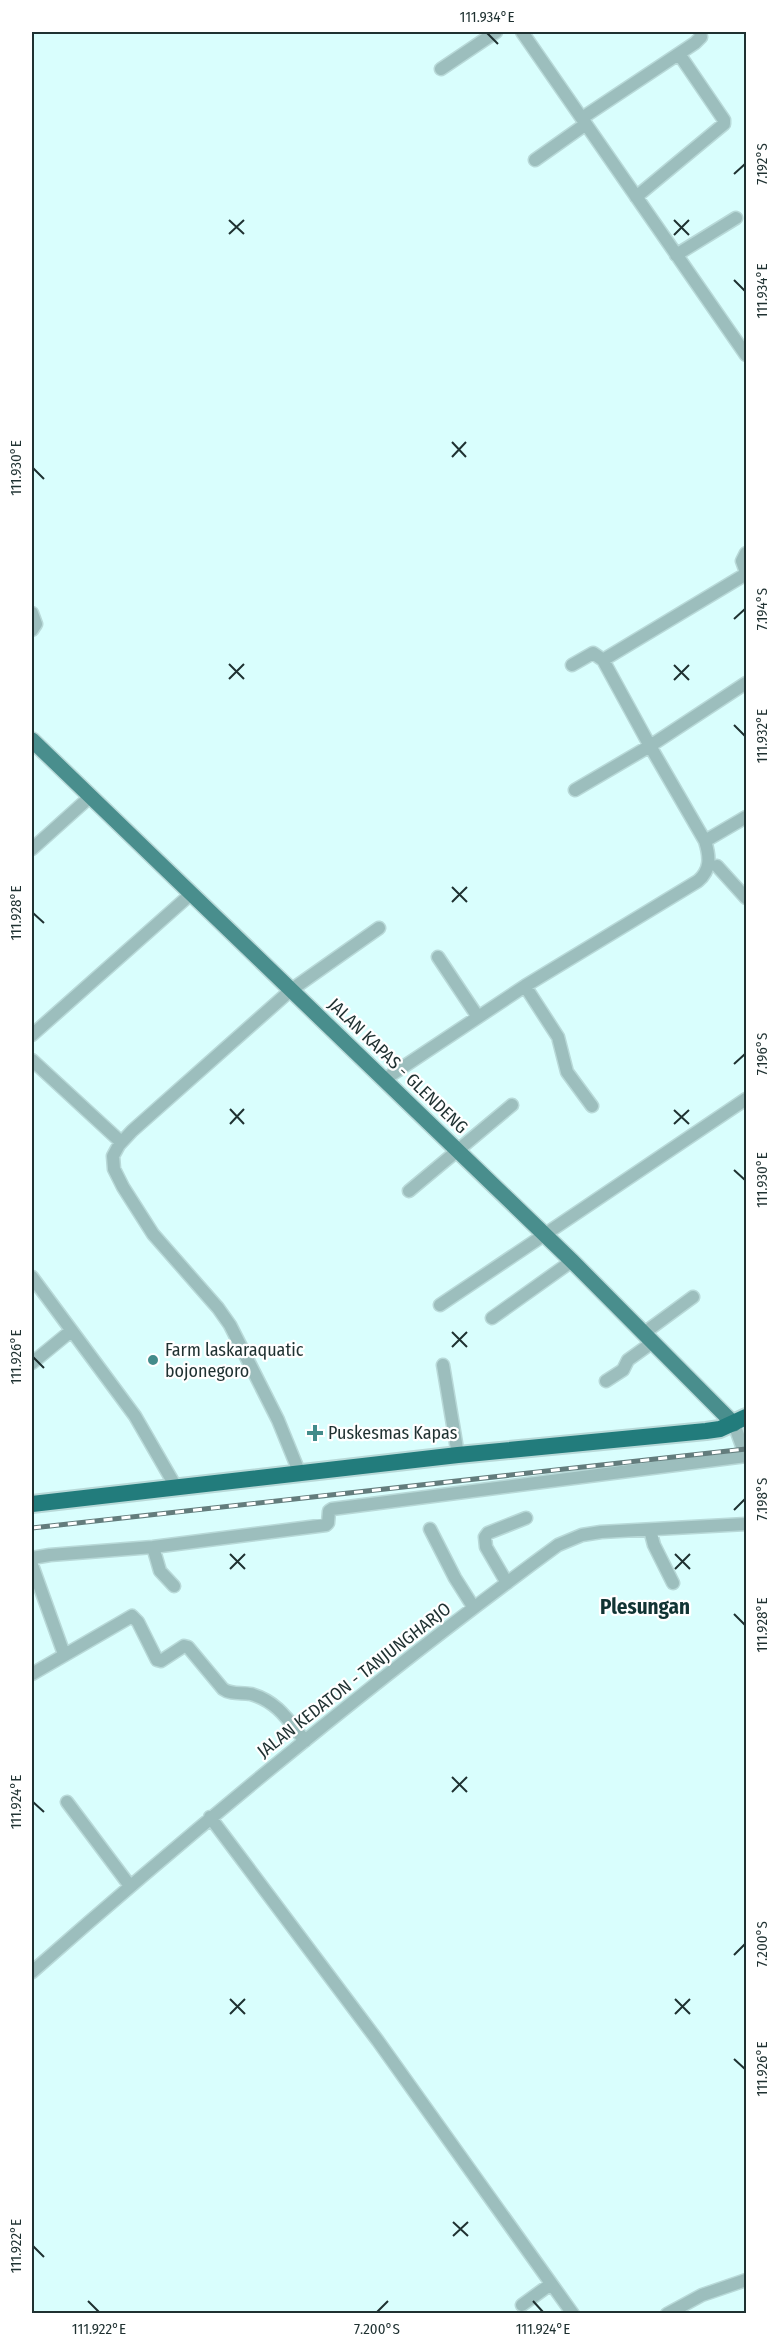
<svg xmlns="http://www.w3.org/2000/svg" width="778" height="2345" font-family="'Fira Sans Condensed',sans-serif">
<rect width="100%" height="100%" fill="#d9fefd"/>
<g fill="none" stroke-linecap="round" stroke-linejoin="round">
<defs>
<path id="minor" d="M522,32L746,355
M441,69L496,32
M582,118L695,43L701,37L700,32
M535,160L586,124
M636,197L724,124V120L679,54
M676,255L736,218
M746,553L742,561L746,572
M32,613L36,624L32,630
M572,665L593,653L603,660
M575,790L650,746L603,660L746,574
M705,841L650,746L746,683
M32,849L91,796
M717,866L746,898
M438,957L478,1017
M525,986L558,1037L567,1072L592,1106
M32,1035L191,894
M32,1060L121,1142
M385,1079L525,986L698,881C711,870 710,857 705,841L746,817
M409,1191L512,1105
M32,1277L135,1416L176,1487
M440,1305L746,1099
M492,1318L572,1261
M644,1333L693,1297
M32,1363L71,1331
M443,1365L458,1455
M606,1381L623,1370L628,1360L653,1342
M734,1424L746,1457
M300,1474L278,1420L230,1325L218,1308L153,1234L123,1187L114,1169L113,1156L119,1145L132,1131L291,990L379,928
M430,1529L455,1578L474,1608
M650,1530L654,1545L673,1583
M153,1547L160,1571L174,1586
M32,1558L50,1555L153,1547L326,1525L328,1523L329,1511L332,1509L746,1456
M32,1565L64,1654
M507,1583L486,1547L485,1537L488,1533L526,1518
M32,1674L132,1616L138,1622L157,1660L161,1661L184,1646L188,1647L223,1689C231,1695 242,1692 251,1694C278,1702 288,1720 305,1741
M67,1802L130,1886
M210,1817L378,2041L573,2314
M32,1972C201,1823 375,1679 558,1545L582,1535L601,1532L746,1524
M522,2305L551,2284
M667,2314L702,2295L746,2280"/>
<path id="major" d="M32,740L572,1261L734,1424"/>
<path id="highway" d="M32,1504L458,1455L706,1431L720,1429L746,1417"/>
</defs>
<use href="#minor" stroke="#b8d9d8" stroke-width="15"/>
<use href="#major" stroke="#b8d9d8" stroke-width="18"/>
<use href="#highway" stroke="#b8d9d8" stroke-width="20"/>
<use href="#minor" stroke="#9cbebd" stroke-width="12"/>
<use href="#major" stroke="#498e8d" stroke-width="15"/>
<use href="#highway" stroke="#227c7c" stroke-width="16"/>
<defs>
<path id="rail" d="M32,1528L746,1449"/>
</defs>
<use href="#rail" stroke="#637c7c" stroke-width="5"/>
<use href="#rail" stroke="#fff" stroke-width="3" stroke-dasharray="9" stroke-linecap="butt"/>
</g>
<path fill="none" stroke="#1f3131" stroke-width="2" d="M487,33L498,44M734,174L745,164M229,220L244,234M674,220L689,235M229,234L244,220M674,235L689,220M734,280L745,291M452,442L466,457M452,457L466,442M33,468L44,479M734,619L745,609M229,664L244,679M674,665L689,680M229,679L244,664M674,680L689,665M734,725L745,736M452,887L467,902M452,902L467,887M33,913L44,923M734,1064L745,1054M230,1109L244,1124M674,1110L689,1124M230,1124L244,1109M674,1124L689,1110M734,1170L745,1180M452,1332L467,1347M452,1347L467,1332M33,1357L44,1368M734,1510L745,1499M230,1554L245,1569M675,1554L690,1569M230,1569L245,1554M675,1569L690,1554M734,1614L745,1625M452,1777L467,1792M452,1792L467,1777M33,1802L44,1812M734,1955L745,1944M230,1999L245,2014M675,1999L690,2014M230,2014L245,1999M675,2014L690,1999M734,2059L745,2069M453,2222L468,2236M453,2236L468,2222M33,2246L44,2257M88,2301L99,2312M533,2301L543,2312M377,2312L388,2301"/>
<g fill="#438b8a" stroke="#fff" stroke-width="2">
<circle cx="153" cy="1360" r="6"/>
<path d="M312 1424h6v6h6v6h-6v6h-6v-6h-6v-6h6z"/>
</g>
<g text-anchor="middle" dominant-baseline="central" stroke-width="4.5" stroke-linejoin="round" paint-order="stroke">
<g font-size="18" fill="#1f3131" stroke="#fff">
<text transform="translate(398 1066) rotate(44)">JALAN KAPAS - GLENDENG</text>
<text transform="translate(354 1680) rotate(-38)">JALAN KEDATON - TANJUNGHARJO</text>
</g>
<g font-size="18" fill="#1f3131" stroke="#fff" text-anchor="start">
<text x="165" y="1350">Farm laskaraquatic<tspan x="165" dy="21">bojonegoro</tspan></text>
<text x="328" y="1433">Puskesmas Kapas</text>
</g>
<g font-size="21" font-weight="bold" fill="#113434" stroke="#fff">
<text x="645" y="1607">Plesungan</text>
</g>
</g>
<rect width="778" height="2345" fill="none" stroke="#ffffff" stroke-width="66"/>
<rect x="33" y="33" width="712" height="2279" fill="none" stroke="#1f3131" stroke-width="2"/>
<g font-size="15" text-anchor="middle" fill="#1f3131">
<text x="487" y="22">111.934°E</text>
<text transform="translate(762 164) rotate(-90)" y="5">7.192°S</text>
<text transform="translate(762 291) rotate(-90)" y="5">111.934°E</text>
<text transform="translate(16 468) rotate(-90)" y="5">111.930°E</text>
<text transform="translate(762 609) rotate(-90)" y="5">7.194°S</text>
<text transform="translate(762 736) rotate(-90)" y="5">111.932°E</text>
<text transform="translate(16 913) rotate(-90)" y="5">111.928°E</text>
<text transform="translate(762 1054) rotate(-90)" y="5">7.196°S</text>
<text transform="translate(762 1180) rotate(-90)" y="5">111.930°E</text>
<text transform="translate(16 1357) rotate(-90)" y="5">111.926°E</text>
<text transform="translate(762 1499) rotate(-90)" y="5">7.198°S</text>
<text transform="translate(762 1625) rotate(-90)" y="5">111.928°E</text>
<text transform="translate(16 1802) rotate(-90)" y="5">111.924°E</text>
<text transform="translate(762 1944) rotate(-90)" y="5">7.200°S</text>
<text transform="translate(762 2069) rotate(-90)" y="5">111.926°E</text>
<text transform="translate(16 2246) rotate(-90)" y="5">111.922°E</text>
<text x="99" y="2334">111.922°E</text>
<text x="377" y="2334">7.200°S</text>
<text x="543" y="2334">111.924°E</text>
</g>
</svg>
